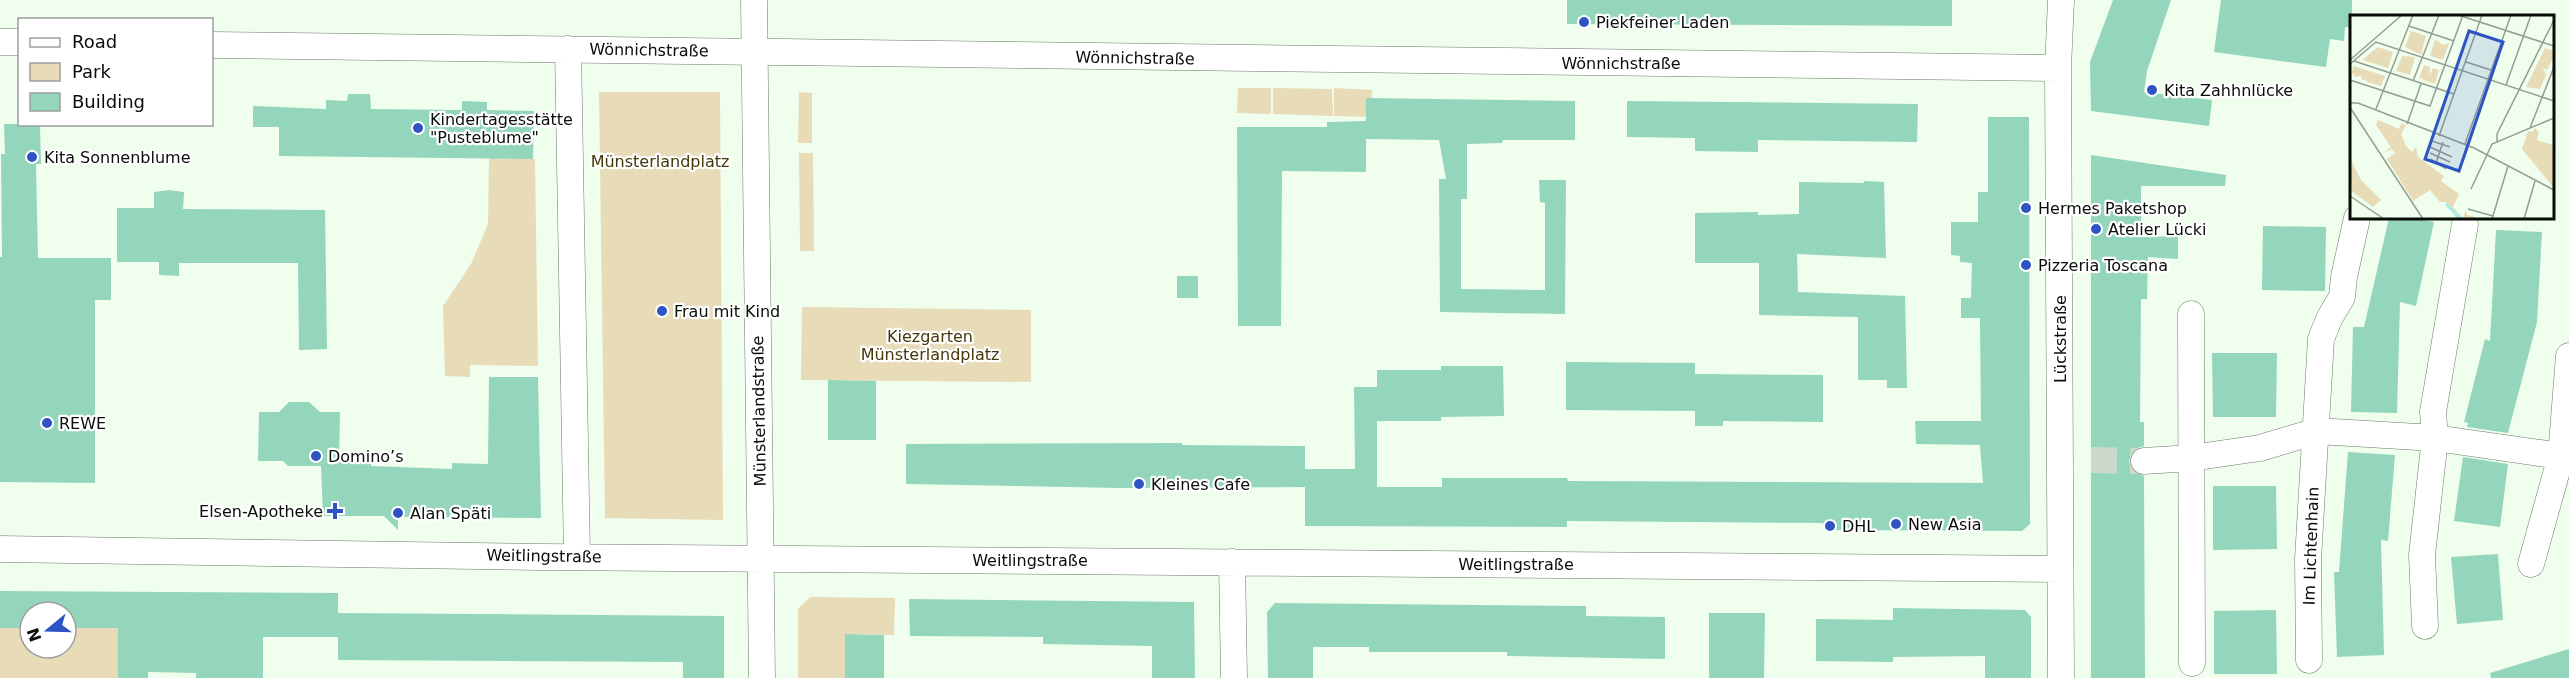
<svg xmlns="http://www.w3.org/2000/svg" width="2569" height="678" font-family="'DejaVu Sans',sans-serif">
<rect width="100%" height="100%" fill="#f0feee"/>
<path fill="#e7dbb8" d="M1238,88H1271V114L1237,113Z
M1273,88L1332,89L1333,116L1273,114Z
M1334,88L1372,90L1371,117L1334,116Z
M599,92H720L723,520L605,518Z
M799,92L812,93V143H798Z
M799,153H813L814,251H800Z
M489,158L535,159L538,366L470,365V377L445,376L443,306L471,264L488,224Z
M802,307L1031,310V382L801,380Z
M810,597L895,598L894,635L845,634V678H798V609Z
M0,628H30V648H66V628H118V678H0Z"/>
<path fill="#94d6bb" d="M1567,0H1952V26L1567,24Z
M2113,0H2171L2147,71L2144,92L2212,100L2209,126L2091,111L2090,62Z
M2221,0H2352V28L2345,27L2344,41L2330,39L2326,67L2214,52Z
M348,94H370L371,109L462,110V101L487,102V110L534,111L533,159L279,156V127H253V106L326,109V100L347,101Z
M1366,98L1575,101V140H1503L1502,143L1467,144V199H1461V289L1545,290V203L1540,202L1539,180H1566L1565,314L1440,312L1439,179H1446L1439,140L1366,139V172L1282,171L1281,326H1238L1237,127H1327V122L1366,121Z
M1627,101L1918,104L1917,142L1758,140V152L1695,151V138L1627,137Z
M1988,117H2029L2030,524L2022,531L1824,530L1823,523L1567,521V527L1305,526V487L1118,488L906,484V444L1182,443V445L1305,446V469H1355L1354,387H1377V370H1441V366H1503L1504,416L1441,417V421H1377V487H1442V478H1567L1568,481L1983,483L1980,445L1916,444L1915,421H1981L1980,318H1961V298H1971L1972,263L1960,262V256L1951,255V222H1978V192H1988Z
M4,124H40L41,164H36L38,258H111V300H95V483L0,482V257H2L1,154H5Z
M2091,155L2226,175L2225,186H2141V237L2178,236V259L2148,257L2147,299H2141L2140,422H2144V446L2135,449L2129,461L2132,470L2144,476L2145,678H2091Z
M1864,181L1884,182L1886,258L1797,254L1798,292L1905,296L1907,388H1887V380H1858V317L1759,315V263H1695V213L1758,212V215L1799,214V182L1864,183Z
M169,190L184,192L183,209L325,210L327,349L299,350L298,263H179V276L159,275V262H117V208H154V192Z
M2389,218H2414L2434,222L2416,306L2400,302L2397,413L2351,412L2353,327H2364Z
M2263,226L2326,227L2325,291L2262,290Z
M2496,230L2542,232L2537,322L2508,433L2467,427L2468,423L2464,422L2485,339L2490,341Z
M1177,276H1198V298H1177Z
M2212,353H2277L2276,417H2213Z
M1566,362L1695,363V374L1823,375V422L1723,421V426H1695V411L1566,410Z
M489,377H538L541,518L398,517V530L384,516H323L321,466H288L283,461H258L259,412H279L289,402H309L320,412H340L339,459H371V466L452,469V463L488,464Z
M828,380L876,381V440H828Z
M2348,452L2395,455L2388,541L2381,540L2384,655L2337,657L2334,572H2339Z
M2463,457L2508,464L2500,527L2454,521Z
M2213,486H2276L2277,549L2213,550Z
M2498,554L2503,620L2457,624L2451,557Z
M0,591L338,593V613L724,616V678H683V662L338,660V637H263V678H196V673L148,672V678H118V628H66V612H30V628H0Z
M909,599L1194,602L1195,678H1152V646L1043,644V637L910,636Z
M1275,603L1586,606V616L1665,617V659L1507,656V652H1369V647H1313V678H1268L1267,612Z
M1893,608L2025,610L2031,617V678H1985V656L1893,657V662L1816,661V619L1893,620Z
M2276,610L2277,674H2214V611Z
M1709,613H1765L1764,678H1709Z
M845,634L884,635V678H845Z
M2569,649V678H2491L2490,673Z"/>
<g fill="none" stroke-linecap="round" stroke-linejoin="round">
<path stroke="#cddacb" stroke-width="26" stroke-dasharray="26 13" stroke-linecap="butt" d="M2091,460L2144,461"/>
<defs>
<path id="minor" d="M754,0L762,678
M0,42H20
M212,45L2058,68
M568,49L577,557
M2191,314L2192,663
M2144,461L2191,458L2260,448L2317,431L2435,438L2561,456
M0,549L541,557L2060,569
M1232,562L1234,678
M2531,564L2561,456L2569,356
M2425,626L2422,555L2435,438L2433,412L2465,224
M2309,660L2308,559L2321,339L2330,317L2342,297L2344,277L2357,218
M2061,678L2058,68L2061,0"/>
</defs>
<use href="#minor" stroke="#6a7968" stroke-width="27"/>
<use href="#minor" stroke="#fff" stroke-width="26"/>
</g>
<g fill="#2e54c4" stroke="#fff" stroke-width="2">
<circle cx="1584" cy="22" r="6"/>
<circle cx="2152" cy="90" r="6"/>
<circle cx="418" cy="128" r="6"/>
<circle cx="32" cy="157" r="6"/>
<circle cx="2026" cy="208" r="6"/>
<circle cx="2096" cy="229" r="6"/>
<circle cx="2026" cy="265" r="6"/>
<circle cx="662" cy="311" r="6"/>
<circle cx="47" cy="423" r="6"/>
<circle cx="316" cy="456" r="6"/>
<circle cx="1139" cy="484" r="6"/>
<path d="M332 502h6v6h6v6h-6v6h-6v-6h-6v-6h6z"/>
<circle cx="398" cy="513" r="6"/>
<circle cx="1896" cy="524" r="6"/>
<circle cx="1830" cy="526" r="6"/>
</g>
<g text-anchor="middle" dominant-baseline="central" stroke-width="4.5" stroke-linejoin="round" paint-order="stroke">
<g font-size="16" fill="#080d07" stroke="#fff" text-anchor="start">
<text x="1596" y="22">Piekfeiner Laden</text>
<text x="2164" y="90">Kita Zahhnlücke</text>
<text x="430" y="119">Kindertagesstätte<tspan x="430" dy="18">"Pusteblume"</tspan></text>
<text x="44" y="157">Kita Sonnenblume</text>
<text x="2038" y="208">Hermes Paketshop</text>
<text x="2108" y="229">Atelier Lücki</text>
<text x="2038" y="265">Pizzeria Toscana</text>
<text x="674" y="311">Frau mit Kind</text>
<text x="59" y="423">REWE</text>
<text x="328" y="456">Domino’s</text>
<text x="1151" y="484">Kleines Cafe</text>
<text x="323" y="511" text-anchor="end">Elsen-Apotheke</text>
<text x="410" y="513">Alan Späti</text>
<text x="1908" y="524">New Asia</text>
<text x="1842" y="526">DHL</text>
</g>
<g font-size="16" fill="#080d07" stroke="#fff">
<text transform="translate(649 50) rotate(1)">Wönnichstraße</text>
<text transform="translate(1135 58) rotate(1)">Wönnichstraße</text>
<text x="1621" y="63">Wönnichstraße</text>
<text transform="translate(2060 339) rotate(-90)">Lückstraße</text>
<text transform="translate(759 411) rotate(-91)">Münsterlandstraße</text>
<text transform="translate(2311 546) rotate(-88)">Im Lichtenhain</text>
<text transform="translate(544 556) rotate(1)">Weitlingstraße</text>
<text x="1030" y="560">Weitlingstraße</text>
<text x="1516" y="564">Weitlingstraße</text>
</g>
<g font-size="16" fill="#443708" stroke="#fff">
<text x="660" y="161">Münsterlandplatz</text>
<text x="930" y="336">Kiezgarten<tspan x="930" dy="18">Münsterlandplatz</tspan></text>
</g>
</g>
<g transform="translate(2350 15)">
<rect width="204" height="204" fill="#f0feee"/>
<path d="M61,16L76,21L71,40L55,32ZM85,24L93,30L99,28L93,45L80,41ZM28,32L43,37L38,53L12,45ZM195,33L204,36V41L197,55L193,53L196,60L190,74L176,72ZM52,41L65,42L60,60L46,56ZM74,50L80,52V60L83,53L89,55L85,69L69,63ZM4,51L35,61L31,71L17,67V62L16,66L11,64L12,61L4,62V58L0,61ZM28,105L49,114L52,108L56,110L51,119L56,131L62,137L66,132L68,142L94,161L91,166L109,179L103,192L113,203L116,195L117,200L131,204H107L96,187H90L80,175L63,186L37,144L45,138L42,134L33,138L41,132L26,110ZM185,113L189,117L187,125L204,130L203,172L172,134L178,116L182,117ZM0,144L11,165L31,185L23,192L0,175Z" fill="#e7dbb8"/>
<path fill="none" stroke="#a0efea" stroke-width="3" d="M96,189L111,204"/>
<path fill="none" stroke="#939e92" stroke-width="1.5" d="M108,0L204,31M59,11L104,26M0,45L52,0M4,46L104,79M116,47L141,55M0,49L26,27L204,86M0,65L80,91L113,0M63,66L89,0M156,70L181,0M0,88H8L124,133L204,175M1,94L73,204M26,94L63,0M57,109L71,69M180,113L204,52M89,121L132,0M82,126L100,132M147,126V119L204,5M115,129L161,0M80,132L102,142M80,138L100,147M81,144L96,154M86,148L93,127M121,174L142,129L204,103M0,181L34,204M118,194L143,201M142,204L158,151M174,204L185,166"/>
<path fill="#2e54c4" fill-opacity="0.15" stroke="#2e54c4" stroke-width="3" d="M119,16L153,27L109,156L75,144Z"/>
<rect width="204" height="204" fill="none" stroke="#080d07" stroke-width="3"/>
</g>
<rect x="18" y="18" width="195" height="108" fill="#ffffff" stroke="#9c9e9c" stroke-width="1.5"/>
<rect x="30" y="38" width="30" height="9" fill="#ffffff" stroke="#9c9e9c" stroke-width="1.5"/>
<text x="72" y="48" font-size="18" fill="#080d07">Road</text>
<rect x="30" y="63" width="30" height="18" fill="#e7dbb8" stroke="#9c9e9c" stroke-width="1.5"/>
<text x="72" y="78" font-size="18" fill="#080d07">Park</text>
<rect x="30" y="93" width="30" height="18" fill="#94d6bb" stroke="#9c9e9c" stroke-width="1.5"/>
<text x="72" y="108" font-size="18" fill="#080d07">Building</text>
<g transform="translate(48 630) rotate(251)"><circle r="28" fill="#ffffff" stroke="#9c9e9c" stroke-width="1.5"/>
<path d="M0-4.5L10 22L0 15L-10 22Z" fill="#2e54c4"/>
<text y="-9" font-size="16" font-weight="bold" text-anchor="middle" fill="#080d07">N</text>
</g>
</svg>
